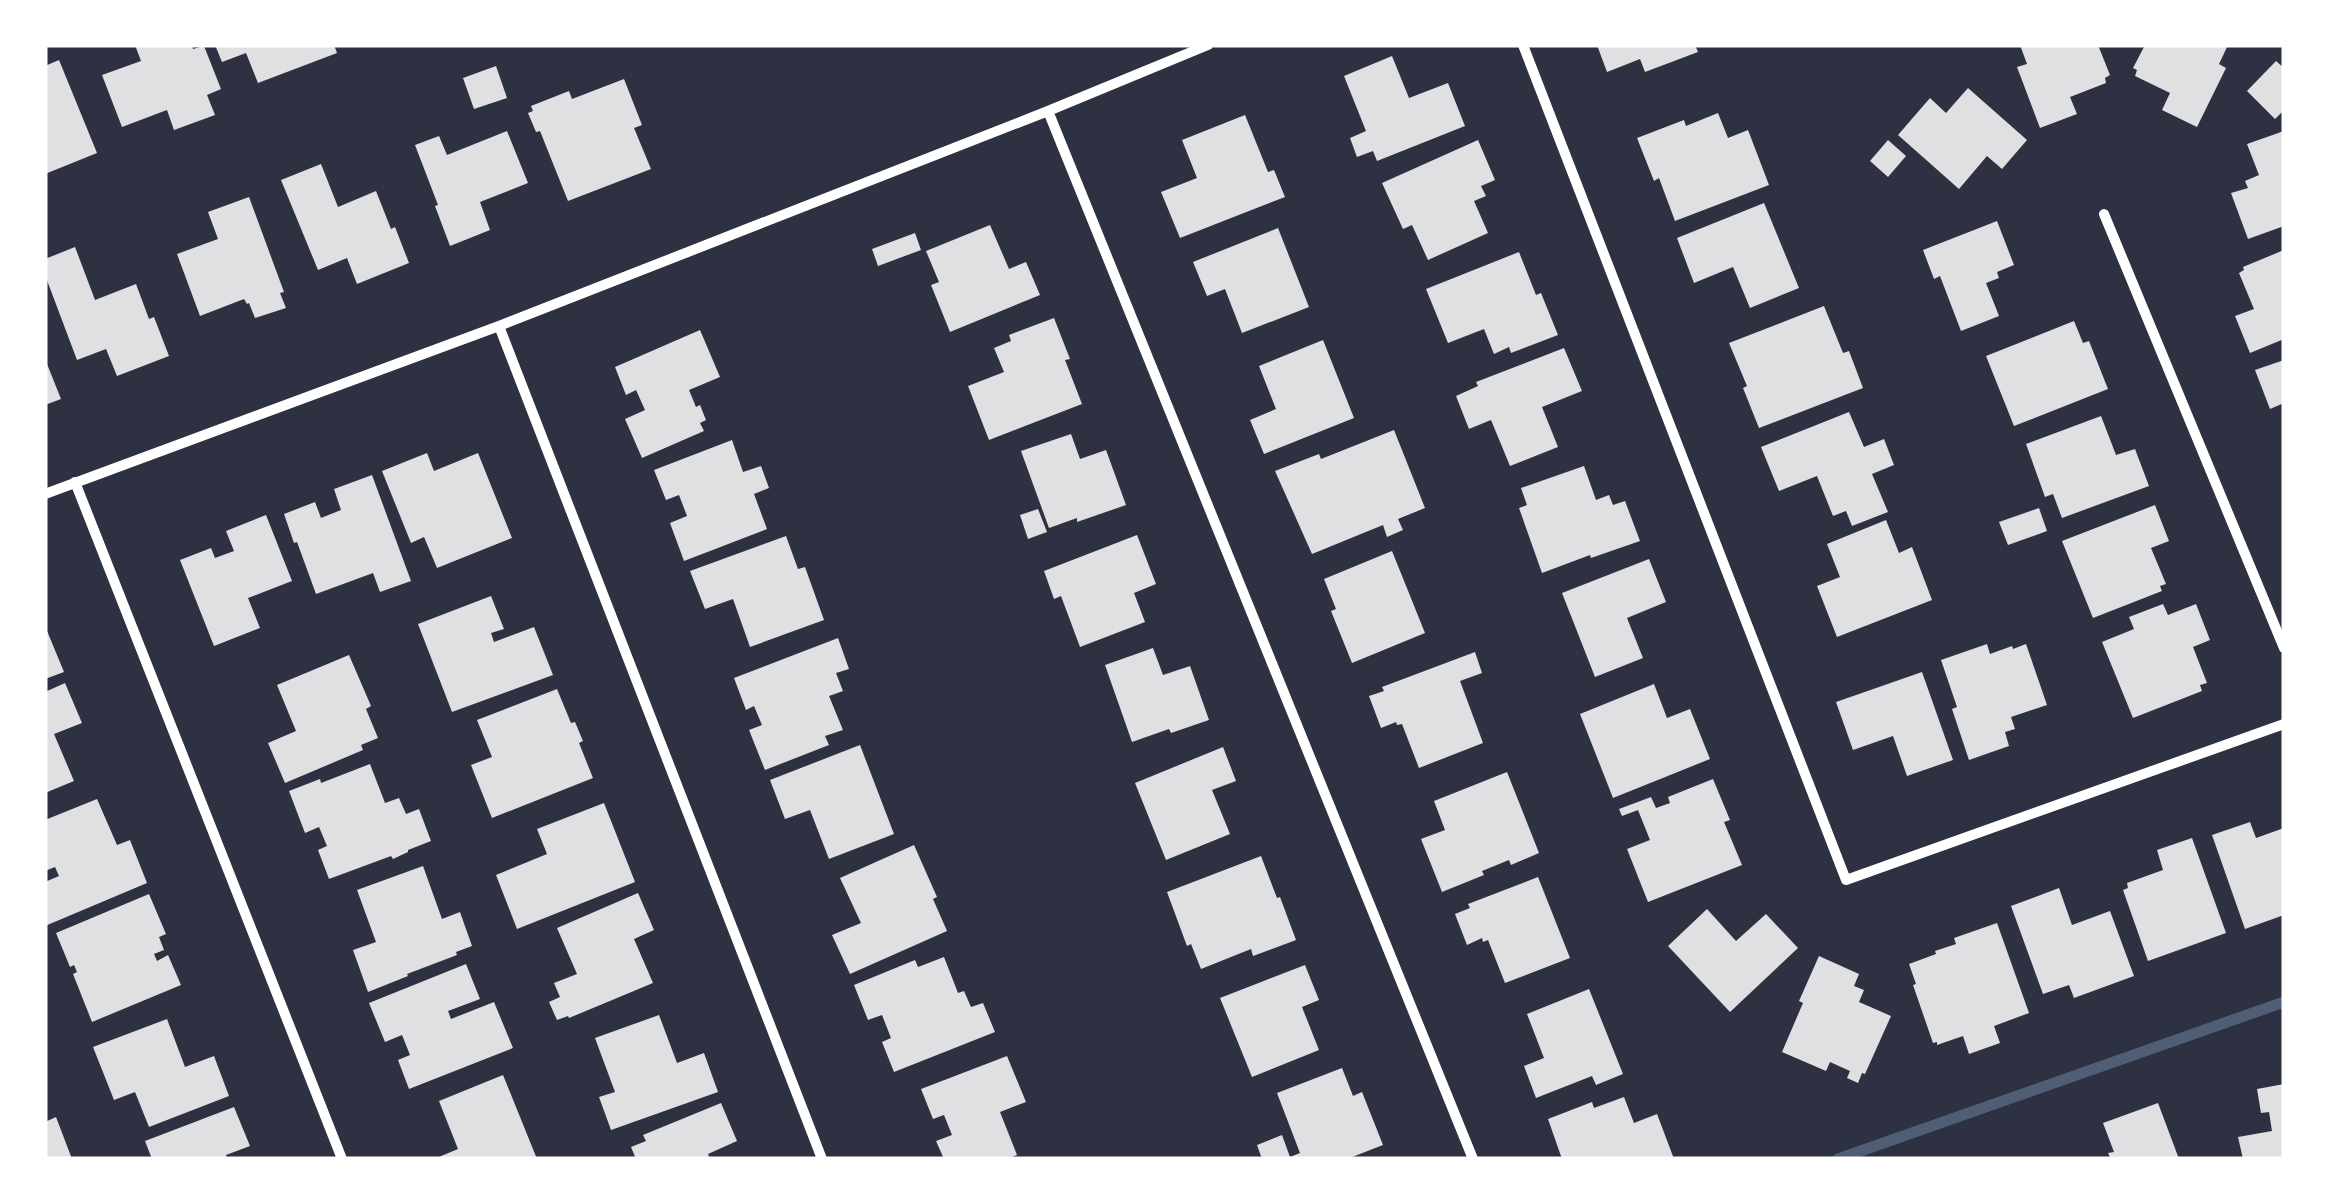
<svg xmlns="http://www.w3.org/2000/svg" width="2329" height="1204" font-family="Bitter,serif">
<rect width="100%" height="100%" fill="#2d3142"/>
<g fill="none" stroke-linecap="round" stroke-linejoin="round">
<path stroke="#4f5d75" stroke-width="11" d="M1838,1159L2284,1002"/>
</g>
<path fill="#e0e0e3" d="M135,45H192L193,49L204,46L221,89L207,95L215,115L174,130L167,110L122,127L102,75L141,61Z
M215,45H334L337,53L258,83L246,53L222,62Z
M1597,45H1695L1698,52L1645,72L1640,59L1607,72Z
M2020,45H2098L2110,75L2105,78L2106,83L2070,97L2077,114L2040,128L2017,67L2027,64Z
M2145,45H2228L2219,64L2226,68L2197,127L2162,110L2170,93L2135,76L2137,70L2133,68Z
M1392,56L1409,98L1448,83L1465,126L1377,161L1373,151L1357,157L1350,138L1366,131L1344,76Z
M59,60L97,153L45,174V66Z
M2276,61L2284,68V110L2275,119L2247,91Z
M496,66L507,98L474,109L463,78Z
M624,79L642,125L634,128L651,169L568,201L540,131L536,132L528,113L533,111L531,106L569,91L572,99Z
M1968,88L2027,140L2002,169L1987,156L1959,189L1898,135L1930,98L1946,113Z
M1718,113L1728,138L1748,130L1769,185L1675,221L1659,178L1654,181L1637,138L1684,120L1686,126Z
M1245,115L1268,172L1274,170L1285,197L1180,238L1161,192L1197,178L1182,140Z
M507,131L528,183L480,202L490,230L450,246L435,206L438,205L415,145L439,136L447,155Z
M2284,131V226L2248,239L2231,193L2248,188L2245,181L2259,175L2247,144Z
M1478,140L1495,180L1481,186L1486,196L1474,201L1488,233L1428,260L1412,225L1403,229L1382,183Z
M1888,140L1906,156L1888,177L1870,161Z
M321,164L338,207L376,191L391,229L395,227L409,263L357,284L347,258L318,270L281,180Z
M249,197L284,292L280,293L286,308L255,318L249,303L247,304L244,299L200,316L177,254L218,239L208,212Z
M1764,203L1799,288L1750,308L1733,267L1694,283L1677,238Z
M1997,221L2014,265L1997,272L1999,278L1986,283L1999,316L1961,331L1940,276L1934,279L1923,250Z
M990,225L1009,269L1026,262L1040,295L950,332L931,285L939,282L926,251Z
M1278,228L1309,307L1242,333L1225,289L1207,296L1193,262Z
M915,233L921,250L878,266L872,249Z
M75,247L95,300L136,284L149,319L154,317L169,356L117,376L106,349L77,360L45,275V259Z
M2284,250V339L2250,353L2235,316L2254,309L2239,273L2244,270L2243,267Z
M1519,252L1536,295L1541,293L1558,335L1511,353L1509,347L1494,354L1484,329L1448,343L1426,289Z
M1824,306L1843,353L1849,351L1863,388L1759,428L1743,388L1747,386L1729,343Z
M1054,318L1070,359L1065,360L1082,404L989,440L968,386L1004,372L994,348L1011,341L1009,335Z
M2074,321L2083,343L2089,341L2108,389L2014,426L1986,356Z
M700,330L720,377L689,390L696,407L700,405L706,420L700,423L704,431L642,458L625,419L645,410L636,390L626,395L615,367Z
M1323,340L1354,418L1264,454L1250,420L1276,409L1259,366Z
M1564,348L1582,391L1542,407L1558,447L1510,466L1491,420L1469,429L1456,396L1478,386L1476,382Z
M45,359L61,399L45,405Z
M2284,360V403L2270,409L2255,370Z
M1849,412L1864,447L1884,439L1894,465L1872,474L1888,512L1852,526L1846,511L1833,516L1817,476L1779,491L1761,447Z
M2101,416L2116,455L2135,449L2149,486L2062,518L2053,494L2045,497L2026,444Z
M1394,430L1425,508L1398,519L1403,530L1387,537L1383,525L1312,554L1275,471L1319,454L1321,459Z
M1071,434L1080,459L1106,450L1126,505L1077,522V518L1049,528L1021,451Z
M732,440L743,472L761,466L769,488L754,494L767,529L684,561L670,523L687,516L679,495L666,500L654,470Z
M427,453L434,471L478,453L512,538L437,568L424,537L411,543L382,471Z
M1584,466L1596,500L1609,495L1613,505L1625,501L1640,541L1591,558L1590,555L1542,573L1519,508L1527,505L1521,488Z
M372,475L411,581L380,592L373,573L316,594L297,542L294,543L284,514L315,502L321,518L341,510L334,489Z
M2155,505L2169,541L2151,548L2166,584L2160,586L2162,591L2093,618L2062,541Z
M2039,508L2047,531L2008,545L1999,522Z
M1038,509L1047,532L1028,539L1020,515Z
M266,515L292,581L248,598L260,628L214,646L180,560L211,548L215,558L234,551L226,531Z
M1886,520L1899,553L1912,547L1932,600L1837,637L1817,586L1840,577L1827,544Z
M1137,535L1156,584L1134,593L1145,622L1080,647L1061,596L1054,599L1044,571Z
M786,536L798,569L805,567L824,620L750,647L733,599L705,609L690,571Z
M1392,551L1425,633L1352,663L1331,611L1336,609L1324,579Z
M1649,559L1666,602L1627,618L1643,658L1595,677L1562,593Z
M491,596L504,629L491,633L494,642L534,627L553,675L452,712L418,624Z
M2163,604L2168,615L2196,604L2210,640L2193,647L2207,683L2200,685L2202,691L2133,718L2102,642L2134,629L2129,617Z
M45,626L64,672L45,679Z
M838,638L849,669L836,673L843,691L829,696L843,730L825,736L829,745L765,770L749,730L762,725L754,706L746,710L734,678Z
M1987,644L1990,654L2012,646L2013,649L2026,644L2047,705L2011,717L2015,729L2005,732L2009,746L1969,760L1952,709L1957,707L1941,660Z
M1153,648L1163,675L1190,666L1209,720L1171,733L1169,729L1132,742L1105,665Z
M1475,652L1482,673L1460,681L1483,743L1419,768L1402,724L1397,725L1396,722L1381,728L1369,696L1384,691L1382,687Z
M349,655L371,706L366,709L378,738L361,745L363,750L285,783L268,743L296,731L277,685Z
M1922,672L1953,760L1907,776L1893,736L1853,750L1836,702Z
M65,683L82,723L54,734L74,781L45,793V692Z
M1654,684L1667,718L1690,709L1710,759L1613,798L1580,714Z
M557,689L571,723L575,722L583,741L579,743L593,778L492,818L471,765L492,757L477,720Z
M860,745L894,834L829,859L810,810L785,819L770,780Z
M1223,747L1236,781L1212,790L1230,834L1166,860L1135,783Z
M370,764L385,803L399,798L406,814L419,809L431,841L408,850V852L393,859L391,856L329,879L318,850L327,846L319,827L305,833L289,791L320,779L321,783Z
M1507,772L1539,853L1511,865L1509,860L1482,871L1484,875L1442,892L1421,839L1445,830L1434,801Z
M1713,779L1730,820L1724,822L1742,865L1648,902L1627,849L1650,840L1638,810L1622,816L1619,809L1651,797L1656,808L1670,803L1668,797Z
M97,799L117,845L130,840L147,883L45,926V882L59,876L55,867L45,871V820Z
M604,803L635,882L517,929L496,875L547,854L537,829Z
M2250,822L2256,838L2284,828V915L2245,929L2212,835Z
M2192,838L2226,933L2148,961L2123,890L2128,888L2127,883L2163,870L2157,850Z
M914,845L937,897L933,899L947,931L850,974L832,935L861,923L840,878Z
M1261,856L1277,898L1280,897L1296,940L1253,956L1251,949L1201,969L1191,944L1187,946L1167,892Z
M423,866L442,919L460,912L472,946L456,952L457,955L407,974L408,976L368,992L353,950L376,942L357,890Z
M1538,877L1570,958L1505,983L1488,940L1483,942L1482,938L1467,945L1455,914L1470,908L1468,904Z
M2059,888L2072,925L2110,911L2134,976L2074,998L2069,985L2043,994L2011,906Z
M638,893L654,930L634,939L653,983L569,1018L568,1016L557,1020L549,1002L560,997L554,983L577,974L557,928Z
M149,894L166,934L159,937L164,950L154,954L157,961L168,955L181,985L92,1022L73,974L77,972L74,965L70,967L56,933Z
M1707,909L1736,941L1766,914L1798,948L1730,1012L1668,946Z
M1997,923L2029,1013L1994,1026L2000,1043L1969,1054L1963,1036L1937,1045V1042L1933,1043L1913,985L1916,984L1909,964L1936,954L1935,951L1956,944L1954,938Z
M1819,956L1859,974L1854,986L1864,990L1859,1002L1891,1016L1865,1074L1862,1073L1858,1083L1847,1078L1850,1071L1830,1062L1826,1071L1782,1052L1803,1003L1799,1001Z
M944,957L958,993L964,991L971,1007L983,1003L995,1032L894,1072L882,1042L891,1038L882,1015L868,1020L854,985L915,960L918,967Z
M466,964L480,999L448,1011L451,1019L494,1002L513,1048L409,1089L398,1060L410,1055L402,1035L385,1042L369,1003Z
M1305,965L1319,1000L1302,1007L1319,1050L1252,1077L1220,998Z
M1589,989L1623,1074L1596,1085L1592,1076L1536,1098L1524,1066L1544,1058L1527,1014Z
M659,1015L677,1063L704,1053L718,1092L611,1130L599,1097L615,1092L595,1038Z
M167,1019L185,1067L214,1056L229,1096L149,1127L135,1092L114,1100L93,1047Z
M1007,1056L1026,1102L1000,1112L1017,1155L1007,1159H944L936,1141L952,1135L944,1115L933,1119L921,1089Z
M1342,1068L1353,1096L1362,1092L1383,1145L1347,1159H1262L1257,1145L1282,1135L1290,1157L1300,1153L1277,1093Z
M503,1075L537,1159H434L458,1149L439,1101Z
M2284,1084V1159H2243L2238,1137L2272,1131L2269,1112L2261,1113L2257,1089Z
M1624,1097L1634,1123L1657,1114L1674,1159H1562L1548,1119L1592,1102L1594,1108Z
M721,1103L737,1141L708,1154L710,1159H636L631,1147L646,1141L643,1135Z
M2158,1103L2179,1159H2111L2108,1153L2114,1152L2103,1123Z
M234,1107L250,1146L226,1155L227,1159H152L145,1141Z
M56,1117L72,1159H45V1122Z"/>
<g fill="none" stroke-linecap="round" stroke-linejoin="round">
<path stroke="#fff" stroke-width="10" d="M1523,45L1846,880L2284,724
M1048,111L1473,1159
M2104,214L2284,648
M499,326L822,1159
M75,482L342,1159
M45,494L499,326L1048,111L1208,45"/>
</g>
<rect width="2329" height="1204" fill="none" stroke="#ffffff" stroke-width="95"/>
</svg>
